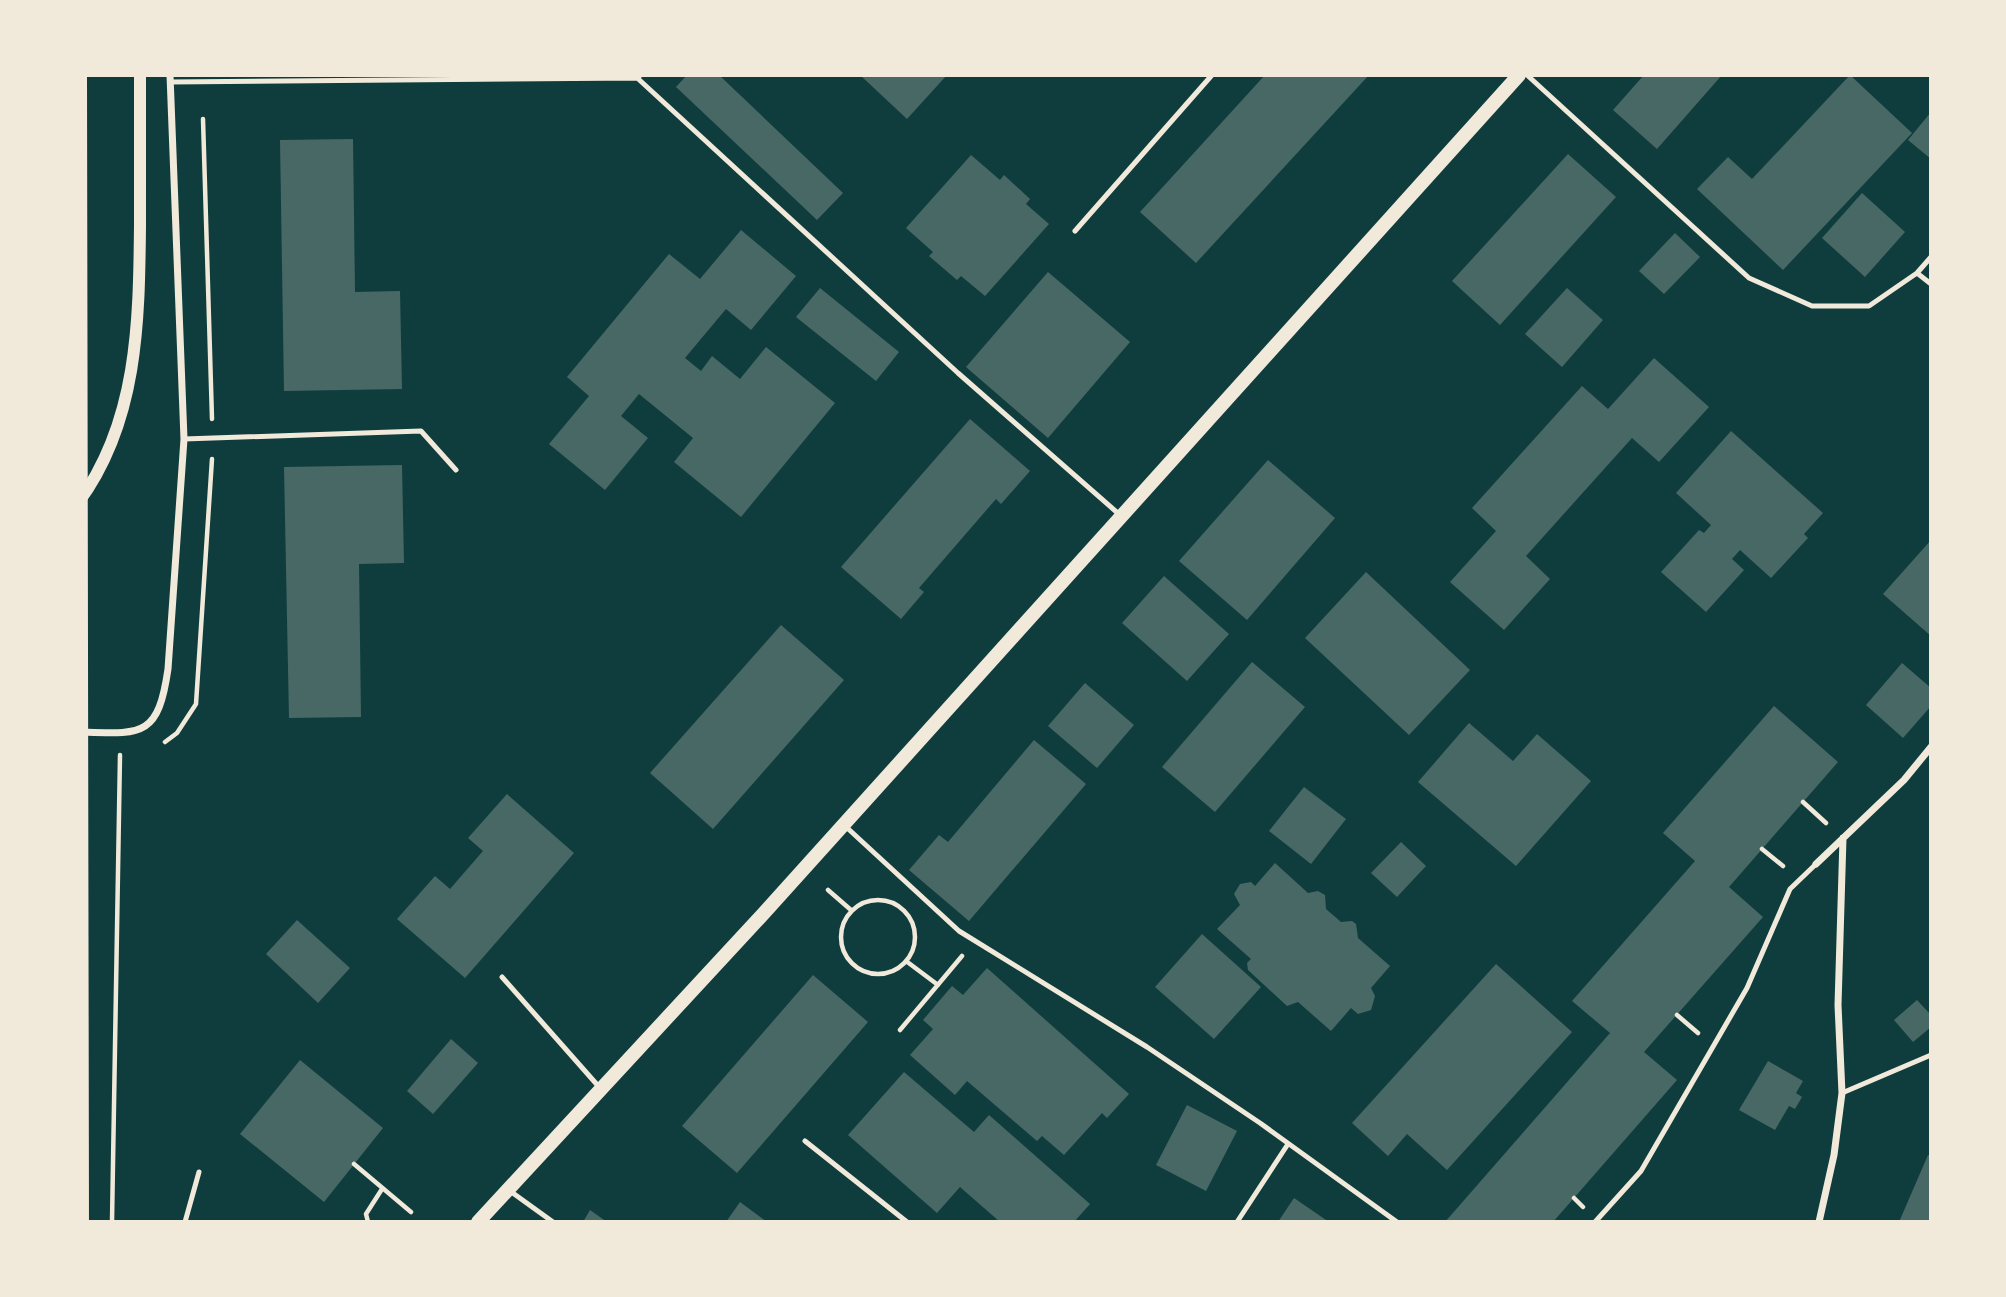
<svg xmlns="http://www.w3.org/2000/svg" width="2006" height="1297" font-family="'Exo 2',sans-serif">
<rect width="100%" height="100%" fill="#0f3d3e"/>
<path fill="#486865" d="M687,75H719L843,193L817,220L676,87Z
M860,75H947L907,119Z
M1265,75H1369L1196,263L1140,212Z
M1644,75H1722L1657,149L1613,110Z
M1850,75L1912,133L1783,270L1697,189L1728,157L1752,179Z
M1931,112V159L1908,140Z
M353,139L355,292L400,291L402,389L284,391L280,140Z
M1568,154L1616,197L1500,325L1452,281Z
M971,155L1000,180L1004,175L1030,199L1026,204L1049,224L985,296L961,276L957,280L929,256L933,252L906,228Z
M1862,193L1905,232L1865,277L1822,238Z
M741,230L796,276L751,330L726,309L685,358L701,371L712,356L740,379L766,347L835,403L741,517L674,462L693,438L639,394L621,416L648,438L605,490L549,444L589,396L567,377L669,254L700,279Z
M1675,233L1700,257L1664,294L1639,271Z
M1048,272L1130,342L1048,438L966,367Z
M820,288L899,352L876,381L796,317Z
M1567,288L1603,320L1562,367L1525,334Z
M1654,358L1709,407L1659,462L1632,438L1526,556L1550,579L1504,630L1450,582L1496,531L1472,508L1582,386L1608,409Z
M970,419L1030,471L1001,504L996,499L919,588L924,592L901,619L841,567Z
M1731,431L1823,513L1804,534L1808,538L1771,578L1740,550L1732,559L1744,570L1706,612L1661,572L1699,530L1704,533L1711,525L1676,493Z
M1268,460L1335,518L1247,620L1179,561Z
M402,465L404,563L359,564L361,717L289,718L284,467Z
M1931,540V636L1883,594Z
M1366,572L1470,670L1409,735L1305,638Z
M1164,576L1229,634L1187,681L1122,623Z
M781,625L844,680L713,829L650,773Z
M1252,662L1305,707L1215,812L1162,767Z
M1902,663L1931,688V706L1903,738L1866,705Z
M1085,683L1134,725L1097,768L1048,726Z
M1774,706L1838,762L1729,887L1763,917L1644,1052L1677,1080L1553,1222H1445L1610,1033L1572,1001L1695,861L1663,833Z
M1469,723L1513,761L1537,734L1591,781L1516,866L1418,782Z
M1034,740L1086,784L969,921L909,870L939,835L948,842Z
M1304,787L1346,819L1311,864L1269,831Z
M507,794L574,853L465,978L397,919L435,876L450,889L483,851L468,838Z
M1401,842L1426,866L1397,897L1371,873Z
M1275,863L1308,893L1318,891L1325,895L1326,909L1341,922L1352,921L1356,924L1358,938L1390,966L1371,988L1375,996L1371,1010L1358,1014L1351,1008L1331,1031L1298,1002L1287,1006L1248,970L1247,963L1251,959L1217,929L1240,905L1234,894L1240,884L1251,882L1255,886Z
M297,920L350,968L318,1003L266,954Z
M1202,934L1261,987L1214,1039L1155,987Z
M1496,964L1572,1032L1447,1170L1407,1134L1388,1156L1352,1123Z
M987,968L1129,1094L1107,1118L1102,1113L1064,1155L1042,1136L1037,1141L967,1081L955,1095L910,1055L933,1029L923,1020L952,986L963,995Z
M813,975L868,1022L737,1173L682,1126Z
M1917,1000L1931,1015V1027L1913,1042L1894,1020Z
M451,1039L478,1063L433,1114L407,1091Z
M300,1060L383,1128L324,1202L240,1134Z
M1768,1061L1803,1081L1796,1093L1802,1097L1795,1109L1789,1106L1775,1130L1739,1110Z
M904,1072L974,1132L989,1115L1090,1204L1074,1222H1000L960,1187L937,1213L848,1135Z
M1187,1105L1237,1131L1206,1191L1156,1165Z
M1928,1155L1931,1156V1222H1899Z
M1294,1198L1329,1222H1278Z
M740,1202L767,1222H726Z
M590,1210L607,1222H583Z"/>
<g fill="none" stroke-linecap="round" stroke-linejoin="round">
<path stroke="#f1e9da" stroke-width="4.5" d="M203,119L212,419
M165,742L177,733L196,704L212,459
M1803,802L1826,823
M1762,849L1783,866
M828,890L851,910
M841 937a37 37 0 1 1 74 0a37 37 0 1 1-74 0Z
M906,961L938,985
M1677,1015L1698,1033
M900,1030L962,956
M354,1164L411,1212
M1574,1198L1583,1207
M112,1222L120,755
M368,1222L366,1214L382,1189"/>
<path stroke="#f1e9da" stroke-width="5" d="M634,75L958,373L1120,515
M1527,75L1749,278L1812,306H1869L1917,273L1931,257
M170,82L638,78L640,75
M1075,231L1212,75
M1917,273L1931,284
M184,439L421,431L456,470
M844,825L959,931L1147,1047L1260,1123L1397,1222
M502,977L600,1088
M1842,1093L1931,1055
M805,1141L907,1222
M510,1191L553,1222
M185,1222L199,1172
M1237,1222L1288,1144
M1595,1222L1641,1171L1747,988L1790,889L1816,864"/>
<path stroke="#f1e9da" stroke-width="7" d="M79,732C142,734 158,738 168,669L184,439L170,75
M1816,864L1904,780L1931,747
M1819,1222L1834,1155L1842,1093L1838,1005L1843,838"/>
<path stroke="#f1e9da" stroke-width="12" d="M78,503C138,422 139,322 140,226C140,176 140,125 140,75"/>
<path stroke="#f1e9da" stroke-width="14" d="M478,1222L764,913L1519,75"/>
<path stroke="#f1e9da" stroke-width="18" d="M78,75L80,1222"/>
</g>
<rect width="2006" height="1297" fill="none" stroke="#f1e9da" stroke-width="154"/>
</svg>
